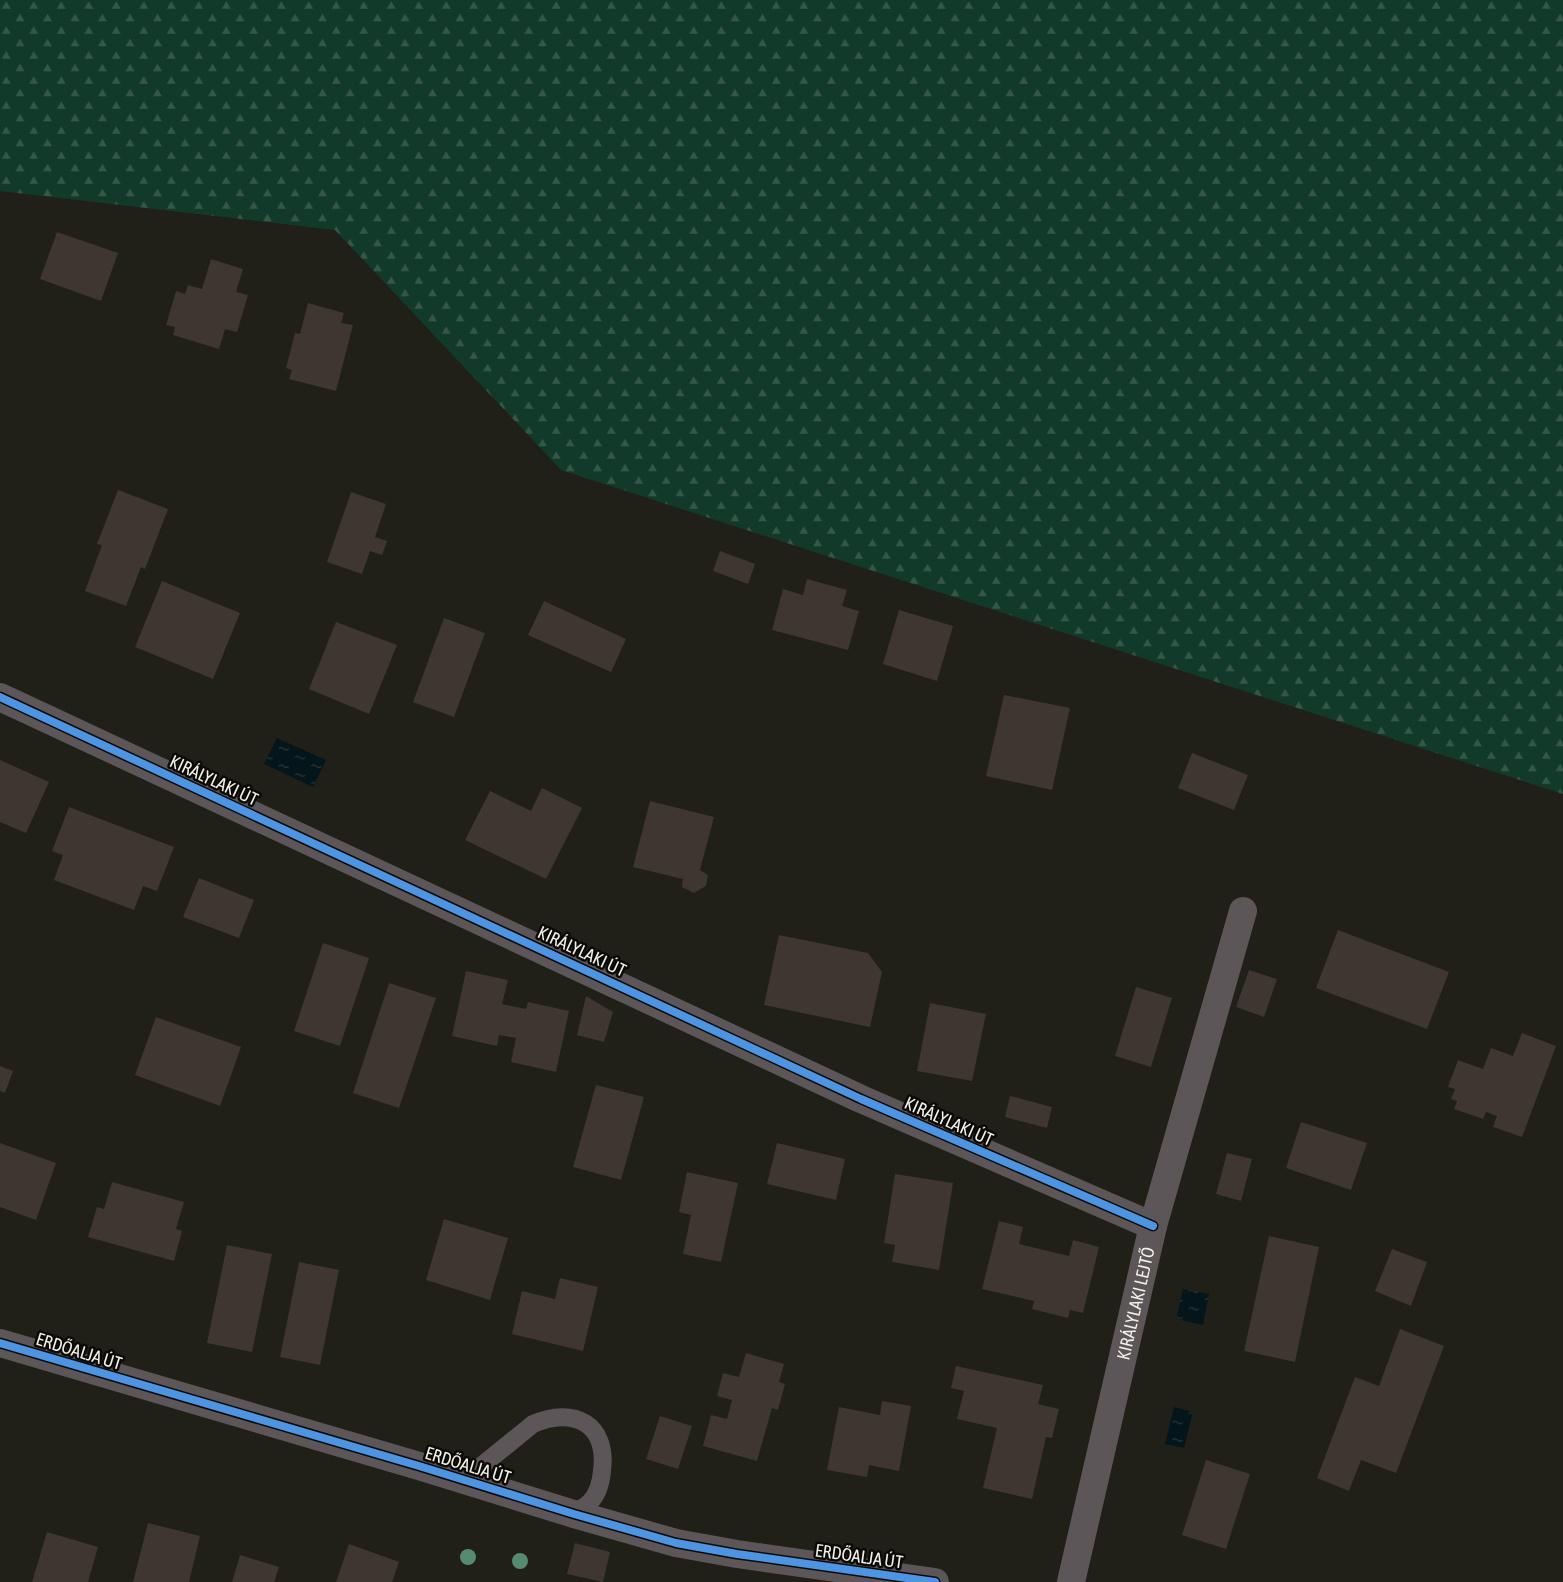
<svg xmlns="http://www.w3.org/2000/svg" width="1563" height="1582" font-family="'Asap Condensed',sans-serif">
<defs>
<pattern id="forest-firs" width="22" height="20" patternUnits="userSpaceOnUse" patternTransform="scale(1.25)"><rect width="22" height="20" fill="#123a2a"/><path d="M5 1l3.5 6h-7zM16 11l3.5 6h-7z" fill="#355749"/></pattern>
<pattern id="water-ripples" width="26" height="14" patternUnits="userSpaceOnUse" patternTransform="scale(1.25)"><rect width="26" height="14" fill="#04161b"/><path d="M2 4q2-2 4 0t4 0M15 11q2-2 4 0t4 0" fill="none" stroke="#29383c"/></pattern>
</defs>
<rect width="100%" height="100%" fill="#201f18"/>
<path fill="url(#forest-firs)" d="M0,0H1563V794L561,470L335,230L0,191Z"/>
<path fill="url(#water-ripples)" d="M277,738L326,760L313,787L264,764Z
M1183,1289L1209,1294L1203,1325L1176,1319Z
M1174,1407L1193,1412L1184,1448L1165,1444Z"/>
<path fill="#3f3631" d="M57,232L118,253L101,301L40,279Z
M211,259L243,269L236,292L248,295L237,332L225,329L219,349L173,335L175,327L166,325L176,291L185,294L188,285L202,289Z
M308,303L344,313L341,323L353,325L336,391L289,379L292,370L286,368L295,333L300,334Z
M118,490L168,509L145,569L141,567L126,606L85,591L102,545L97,544Z
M351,492L386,504L375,537L387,541L382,555L370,551L362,574L327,562Z
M720,551L755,564L748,584L713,571Z
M807,579L847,590L842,606L859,611L848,650L772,630L783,589L803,595Z
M162,581L240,613L213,679L135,647Z
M544,601L626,639L611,672L528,635Z
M899,610L953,626L937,681L883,664Z
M444,618L485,633L454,717L413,702Z
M336,622L397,645L369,714L309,689Z
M1004,695L1070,708L1052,790L986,776Z
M1192,753L1248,775L1234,810L1178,788Z
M0,760L49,782L26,833L0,822Z
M542,788L582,808L546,879L465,840L490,791L531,811Z
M650,801L714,817L700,870L708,875L706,886L694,893L682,887L683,879L633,867Z
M69,807L174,847L157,891L143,886L134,910L54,880L63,855L52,851Z
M199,878L254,900L239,938L183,917Z
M1338,930L1449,972L1427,1029L1316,988Z
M779,935L868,953L882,972L870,1027L764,1005Z
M323,943L369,958L340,1046L294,1031Z
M1249,970L1277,979L1264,1017L1236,1007Z
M466,971L508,980L502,1004L526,1009L528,1002L569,1011L556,1072L511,1062L516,1038L499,1035L497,1046L452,1036Z
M389,983L436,998L399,1108L353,1093Z
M1136,987L1172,998L1151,1067L1115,1056Z
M586,996L613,1012L604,1042L577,1035Z
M930,1003L986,1014L972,1081L917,1071Z
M156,1017L241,1047L220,1106L135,1075Z
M1522,1033L1556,1046L1522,1137L1493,1127L1497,1116L1486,1112L1483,1119L1454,1109L1457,1101L1451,1099L1455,1089L1448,1087L1458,1060L1483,1069L1491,1048L1513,1056Z
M0,1066L13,1071L5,1093L0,1091Z
M596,1085L644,1097L621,1180L573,1167Z
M1010,1096L1052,1107L1047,1128L1005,1117Z
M1301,1122L1367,1143L1351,1190L1286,1168Z
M0,1143L56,1163L36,1220L0,1207Z
M777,1143L845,1159L836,1200L767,1184Z
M1227,1153L1252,1159L1241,1201L1216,1194Z
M687,1172L738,1183L721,1262L683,1254L691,1215L679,1212Z
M895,1174L953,1183L939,1270L892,1262L895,1245L884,1243Z
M112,1182L184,1202L176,1229L182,1231L174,1261L88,1237L97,1207L104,1209Z
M444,1219L508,1238L490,1300L426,1280Z
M999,1221L1023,1227L1019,1244L1069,1256L1073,1240L1099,1247L1083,1313L1070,1310L1068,1318L1032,1309L1034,1301L982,1289Z
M1269,1236L1319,1247L1295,1362L1244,1351Z
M227,1245L272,1254L252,1352L207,1343Z
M1392,1249L1427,1262L1411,1306L1375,1291Z
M299,1262L339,1270L320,1365L280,1357Z
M560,1278L598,1287L583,1351L512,1334L522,1291L555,1299Z
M1400,1329L1444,1346L1396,1473L1361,1460L1349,1491L1317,1478L1355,1377L1379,1386Z
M746,1353L784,1364L779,1382L785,1384L778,1410L772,1408L757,1461L703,1446L711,1415L727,1419L732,1400L717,1396L723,1373L739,1377Z
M956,1366L1043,1385L1038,1404L1059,1409L1052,1438L1046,1437L1032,1499L983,1488L997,1428L957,1419L964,1391L951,1388Z
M882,1401L911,1406L899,1471L869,1465L867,1477L827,1470L839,1407L880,1415Z
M660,1416L692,1426L678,1469L646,1459Z
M1206,1460L1250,1474L1226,1549L1182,1535Z
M148,1523L200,1536L189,1582H133Z
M47,1532L98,1547L88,1582H32Z
M575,1543L610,1552L603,1582L567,1574Z
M349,1544L399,1562L392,1582H336Z
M240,1555L279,1567L274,1582H232Z"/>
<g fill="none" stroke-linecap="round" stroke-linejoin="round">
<path stroke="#5d5658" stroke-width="18" d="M464,1480L533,1424C574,1406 608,1424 602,1471C601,1482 598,1494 590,1502C585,1507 579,1510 574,1514"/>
<g stroke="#5d5658" stroke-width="28">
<path d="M0,697L861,1099L1153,1226"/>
<path d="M574,1514L676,1543L737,1554L935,1582"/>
<path id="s1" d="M1071,1582L1153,1226L1243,911"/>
</g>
<path stroke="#5d5658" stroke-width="28" d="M0,1343L419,1466L574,1514"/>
<defs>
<path id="cycleway" d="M0,697L861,1099L1153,1226
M0,1343L419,1466L574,1514L676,1543L737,1554L935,1582"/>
</defs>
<use href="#cycleway" stroke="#0c0a06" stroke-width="11"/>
<use href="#cycleway" stroke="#4d94e3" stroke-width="8"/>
</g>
<g fill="#568a71">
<circle cx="468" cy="1557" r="8"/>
<circle cx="520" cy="1561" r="8"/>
</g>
<g text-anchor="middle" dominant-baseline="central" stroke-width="5" stroke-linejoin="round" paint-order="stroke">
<g font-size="18" fill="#f2f0e9" stroke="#0c0a06">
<text transform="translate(214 780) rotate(25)">KIRÁLYLAKI ÚT</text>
<text transform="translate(582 951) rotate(25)">KIRÁLYLAKI ÚT</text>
<text transform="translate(949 1121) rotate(24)">KIRÁLYLAKI ÚT</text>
<text stroke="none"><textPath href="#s1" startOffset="286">KIRÁLYLAKI LEJTŐ</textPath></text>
<text transform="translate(79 1351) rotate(17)">ERDŐALJA ÚT</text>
<text transform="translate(468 1465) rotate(17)">ERDŐALJA ÚT</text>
<text transform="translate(859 1556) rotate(8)">ERDŐALJA ÚT</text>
</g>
</g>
</svg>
